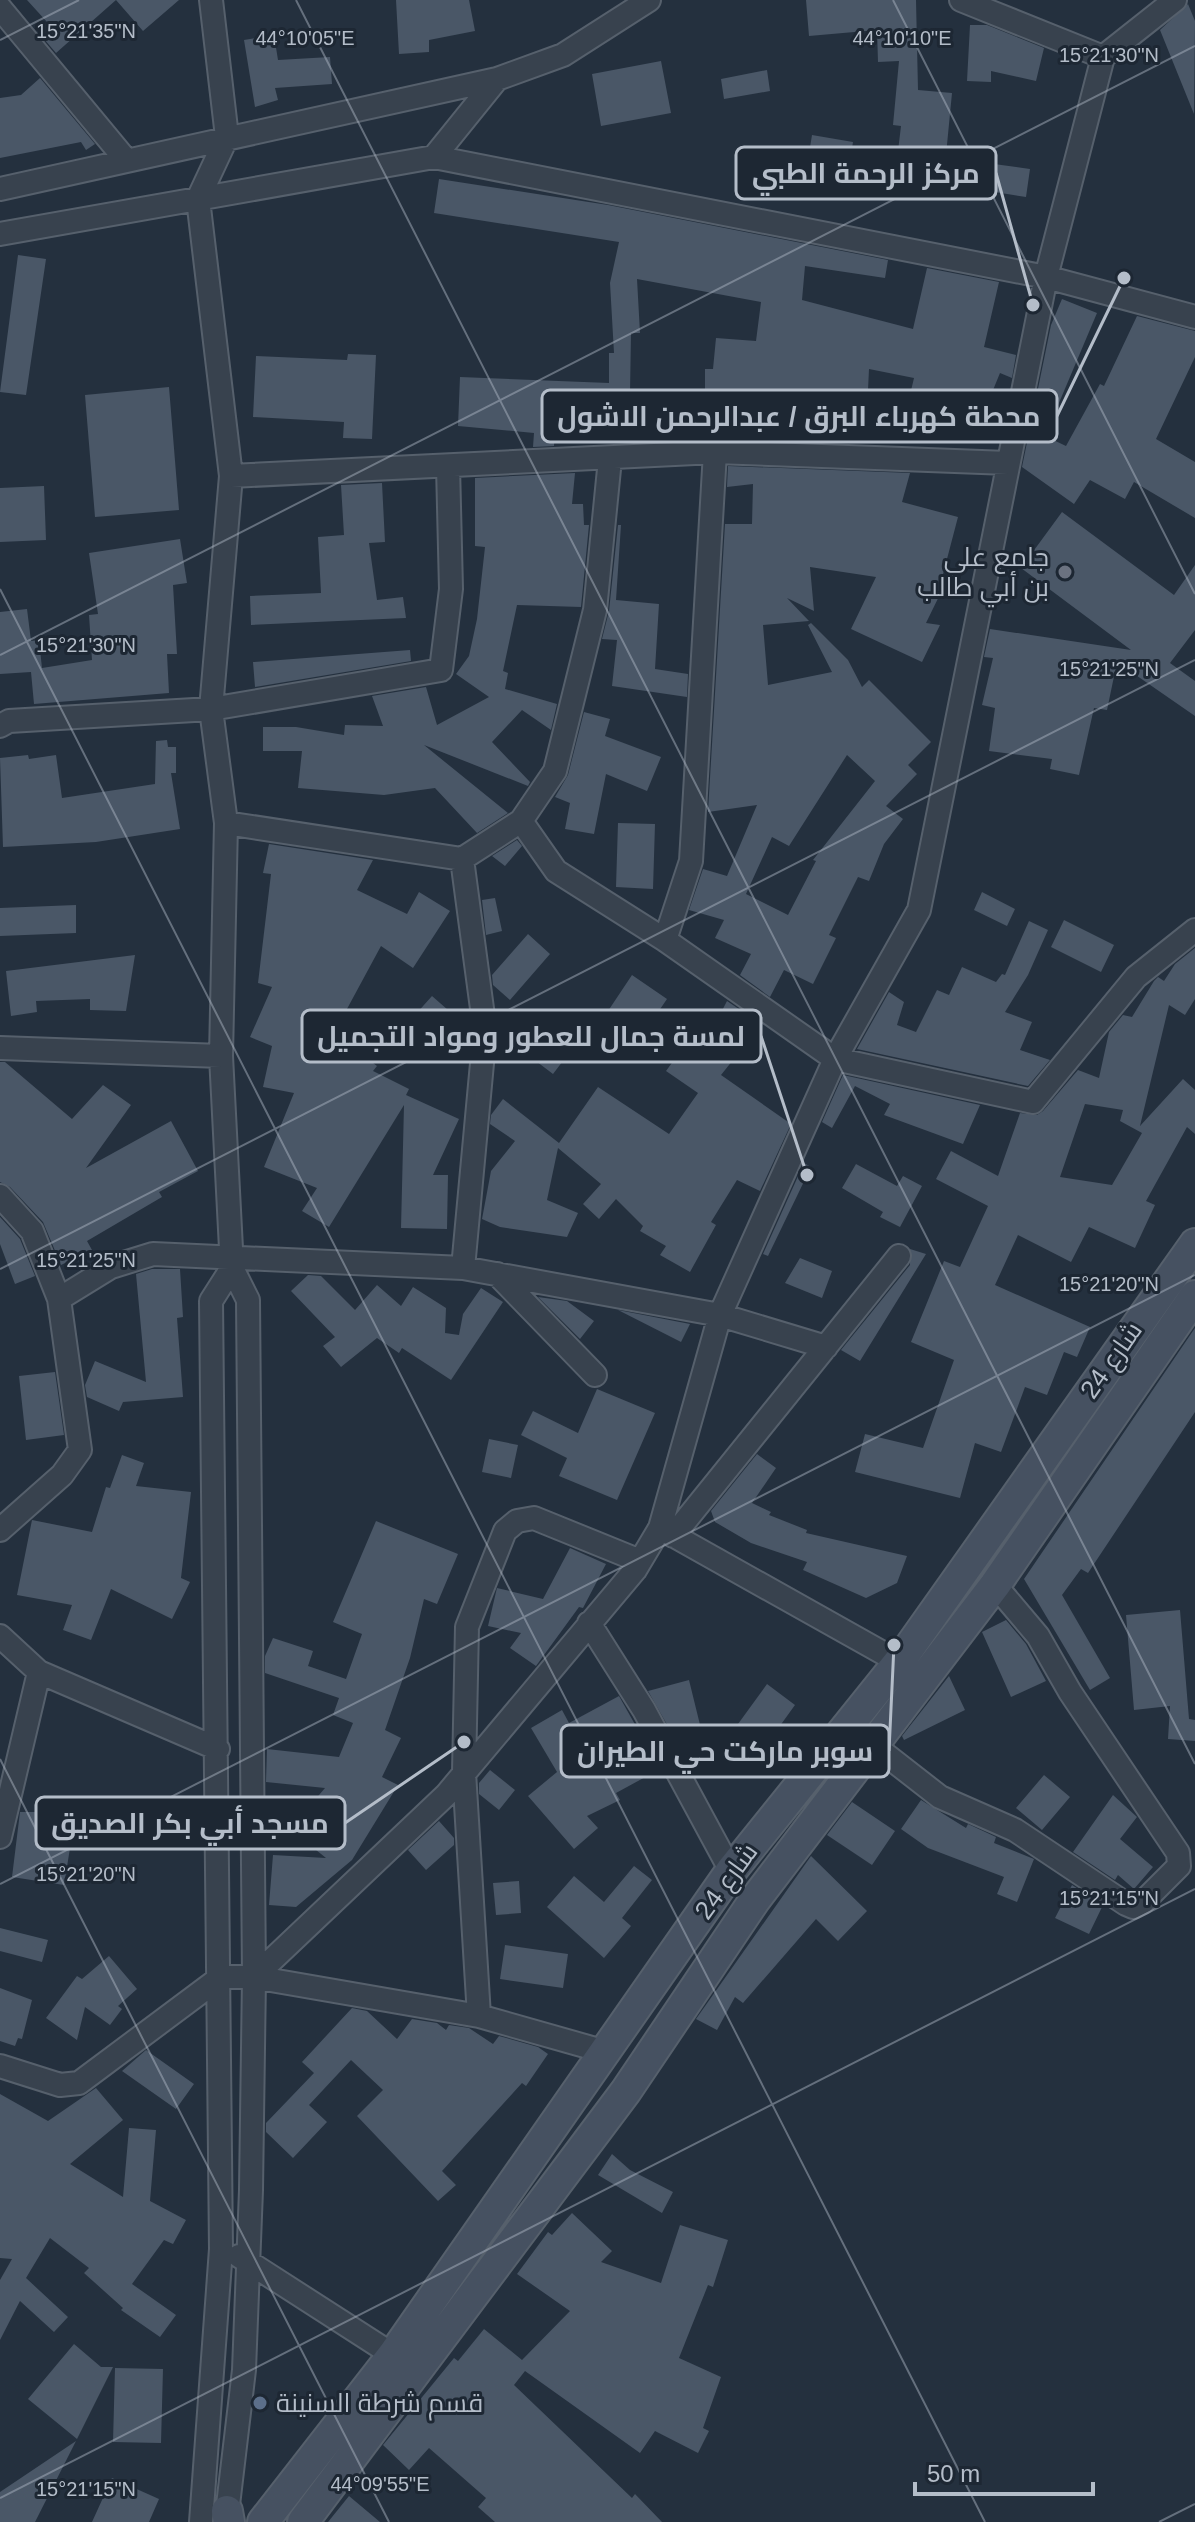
<svg xmlns="http://www.w3.org/2000/svg" width="1195" height="2522" font-family="Helvetica,Cairo,sans-serif">
<rect width="100%" height="100%" fill="#24303e"/>
<path fill="#4a5767" fill-rule="evenodd" d="M27,0H179L143,31L116,0L56,53L38,32L47,22Z
M396,0H469L475,31L429,40V52L399,54Z
M806,0H916L918,90L952,93L946,155L950,158L1030,169L1026,197L895,176L901,126L893,125L899,61L878,62L877,30L809,36Z
M1188,4L1195,21L1194,114L1160,30Z
M970,25H987L1044,48L1036,81L991,71V82L967,81Z
M274,35L278,60L330,57L332,84L275,88L278,100L255,107L244,40Z
M661,61L671,113L601,126L592,74Z
M767,70L770,91L724,99L721,79Z
M40,78L95,144L86,150L81,142L0,158V98L21,95Z
M812,135L853,142L848,173L807,166Z
M439,179L608,205L888,260L885,278L805,266L802,300L913,329L927,268L999,282L984,347L1016,355L1012,378L1000,373L991,395L980,393L976,416L908,403L914,378L869,369L867,411L815,409L813,442L793,441L797,414L590,422V431L555,429L554,446L533,447L534,433L458,426L460,377L609,383V353H614L610,283L619,242L434,213ZM637,279L761,302L756,341L716,338L713,369H705V392L630,393L631,333H640Z
M18,255L46,259L26,395L0,392Z
M1062,299L1097,313L1045,436L1066,446L1100,384L1104,386L1137,316L1195,331V357L1156,439L1195,462V518L1134,482L1125,499L1090,480L1074,504L1022,467L1051,325Z
M348,354L376,355L372,439L343,438L344,422L253,417L256,356L347,360Z
M169,387L179,510L95,517L85,395Z
M728,466L910,473L902,502L958,517L942,578L947,580L926,623L940,625L922,662L851,629L876,577L810,567L814,611L787,598L809,621L763,625L768,685L832,672L808,625L811,623L848,660L862,687L869,680L931,742L908,765L917,774L886,806L903,819L884,844L869,881L858,877L829,935L836,938L813,984L784,970L770,997L740,975L751,954L715,938L724,920L689,910L703,869L727,876L757,805L708,812L725,524H752L753,484L727,487ZM847,755L875,781L813,860L816,861L788,915L746,894L772,837L789,846Z
M575,473L572,504H583L584,525H589L581,607L517,605L503,671L508,673L505,689L557,704L551,730L522,710L492,742L530,782L528,786L424,745L508,813L477,833L435,788L384,795L298,788L302,751H263V727H296L344,735L345,725L383,726L372,696L426,687L437,725L489,697L456,674L469,656L477,619L485,547L475,546V478Z
M382,483L385,542L369,543L377,600L403,597L406,618L251,625L250,596L321,593L318,537L344,535L341,485Z
M44,486L46,540L0,542V488Z
M1062,512L1174,595L1195,565V630L1170,663L1195,681V716L1117,662L1107,710L1094,708L1079,775L1050,769L1052,759L989,751L995,708L982,705L993,658L984,657L990,629L1131,650L1021,568Z
M618,525H621L616,600L659,604L655,669L688,674L687,697L612,686L617,640L602,639L609,611Z
M180,539L187,583L173,585L177,654H167L169,693L34,704L31,672L0,674V612L27,609L31,641L39,640L42,668L92,660L89,615L98,614L89,553Z
M410,650L411,661L255,687L253,662Z
M584,712L610,719L605,736L661,757L647,791L606,774L594,834L565,829L570,803L555,797L568,775Z
M167,740L168,747H176V773H171L180,829L96,842L3,847L0,758L28,755L29,759L56,755L62,798L155,784L156,741Z
M618,823L655,824L653,889L616,887Z
M517,840L522,846L505,866L492,856Z
M269,844L373,860L357,890L407,914L419,892L450,911L413,968L381,946L334,1033L377,1066L373,1071L409,1089L406,1095L459,1119L433,1175H448L447,1229L401,1228L404,1105L329,1227L302,1211L317,1188L264,1167L294,1093L263,1087L272,1046L250,1037L272,987L258,983L271,874L263,873Z
M982,892L1015,909L1007,926L974,910Z
M495,898L502,931L486,935L482,900Z
M76,905V933L0,936V908Z
M1064,920L1114,945L1101,972L1051,947Z
M1029,921L1048,930L1028,975L1005,1012L1032,1022L1020,1050L1050,1060L1028,1086L857,1049L889,992L904,1002L897,1025L916,1032L937,990L949,995L962,967L996,982L1002,974L1005,975Z
M528,934L550,954L510,1000L493,985L492,975Z
M1195,948V999L1185,1015L1169,1005L1140,1126L1183,1079L1195,1090V1134L1187,1127L1146,1201L1155,1205L1135,1248L1089,1227L1071,1262L1018,1235L995,1285L1090,1327L1077,1357L1064,1352L1047,1395L1025,1387L1001,1452L975,1443L960,1498L855,1472L865,1434L923,1448L954,1360L911,1342L944,1261L960,1267L988,1206L936,1179L951,1151L998,1176L1020,1113L1037,1115L1043,1111L1078,1070L1099,1078L1109,1032L1123,1015L1132,1017L1154,981L1158,977L1164,981L1175,964ZM1085,1104L1123,1110L1120,1121L1142,1133L1112,1185L1060,1177Z
M135,955L126,1011L90,1010V999L36,1001L37,1012L11,1016L6,971Z
M632,975L667,999L641,1037L606,1014Z
M432,996L464,1024L448,1043L415,1015Z
M727,1001L758,1022L749,1040L721,1075L791,1124L760,1191L737,1180L711,1222L716,1225L690,1272L660,1255L666,1246L640,1231L643,1226L616,1199L599,1219L583,1204L601,1184L558,1148L547,1200L578,1213L567,1237L500,1227L482,1219L491,1171L515,1141L490,1124L491,1115L503,1099L559,1143L598,1087L669,1134L698,1093L666,1071L687,1042L681,1037L696,1018L712,1030Z
M541,1031L569,1053L553,1074L524,1052Z
M0,1062H5L72,1119L103,1085L131,1105L86,1168L171,1121L198,1171L159,1192L162,1197L87,1241L92,1250L61,1265L43,1222L10,1187L0,1182Z
M843,1075L980,1105L963,1144L884,1115L890,1104L855,1086L832,1128L822,1122Z
M804,1163L811,1167L768,1256L763,1254Z
M856,1164L897,1186L903,1176L922,1186L900,1227L880,1217L883,1212L842,1188Z
M0,1217L20,1239L35,1276L15,1284L0,1244Z
M910,1249L926,1254L860,1361L841,1350L910,1265Z
M800,1258L832,1271L822,1298L785,1283Z
M152,1269H180L183,1317L177,1318L183,1397L123,1402L119,1411L87,1397L85,1385L95,1361L146,1382L136,1274Z
M308,1275L321,1276L355,1310L377,1285L401,1306L413,1287L446,1308L445,1333L459,1335L463,1314L481,1288L503,1302L451,1380L402,1348L399,1353L377,1338L341,1367L323,1346L335,1337L291,1291Z
M538,1297L567,1301L594,1321L580,1339Z
M618,1310L690,1324L681,1342Z
M1195,1328V1412L1088,1573L1081,1569L1062,1595L1110,1678L1090,1690L1024,1579Z
M55,1372L64,1435L26,1440L19,1376Z
M597,1389L655,1413L617,1500L559,1476L567,1458L521,1435L533,1411L578,1433Z
M489,1439L518,1445L511,1478L482,1472Z
M757,1454L776,1468L752,1503L771,1512L769,1515L807,1530L806,1533L907,1556L897,1583L866,1598L803,1570L807,1562L751,1543L715,1522L711,1511Z
M122,1455L144,1463L136,1486L191,1492L181,1578L190,1582L172,1619L111,1589L91,1640L63,1630L72,1605L17,1595L32,1520L92,1532L106,1487L110,1488Z
M376,1521L458,1554L437,1604L424,1599L410,1658L385,1730L401,1738L382,1777L398,1785L352,1860L296,1907L269,1905L273,1855L326,1858L290,1829L325,1788L266,1782L267,1749L339,1757L353,1723L333,1715L339,1698L265,1673V1656L273,1638L313,1651L308,1666L346,1679L362,1634L333,1622Z
M570,1548L606,1564L583,1608L579,1607L536,1666L510,1648L521,1633L488,1626L496,1592L497,1588L543,1599Z
M1180,1610L1189,1719L1195,1720V1741L1168,1739L1170,1706L1134,1710L1126,1615Z
M1006,1620L1026,1644L1046,1681L1011,1697L982,1632Z
M949,1676L965,1710L904,1740L902,1736Z
M689,1680L703,1737L678,1744L648,1691Z
M767,1684L795,1705L751,1766L722,1746Z
M619,1696L660,1769L616,1793L620,1800L587,1816L598,1828L574,1849L528,1796L557,1772L531,1728L562,1710L569,1723Z
M490,1770L515,1790L499,1810L479,1794V1783Z
M1044,1775L1070,1797L1042,1830L1016,1808Z
M1113,1795L1137,1817L1120,1839L1153,1867L1134,1889L1118,1875L1115,1880L1073,1852Z
M921,1800L966,1828L968,1824L996,1837L994,1843L1034,1859L1017,1902L997,1894L1004,1877L928,1848L901,1829Z
M852,1802L895,1831L872,1865L827,1835Z
M20,1812H82L81,1836H72L64,1885L12,1877Z
M439,1821L454,1838V1845L426,1870L408,1850Z
M811,1856L867,1911L838,1941L816,1919L743,2003L735,1997L717,2030L696,2019Z
M634,1866L652,1880L622,1918L631,1926L604,1958L547,1907L574,1876L604,1902Z
M519,1881L521,1913L496,1915L493,1883Z
M1072,1885L1103,1905L1089,1934L1055,1918Z
M0,1928L48,1940L42,1962L0,1951Z
M505,1945L568,1954L563,1988L500,1979Z
M109,1956L137,1989L118,2006L122,2009L110,2025L85,2007L77,2040L46,2018L77,1976L82,1979Z
M0,1988L32,2000L22,2039L18,2038L15,2046L0,2041Z
M352,2008L367,2011L397,2039L412,2019L437,2023L446,2030L449,2025L469,2028L493,2044L499,2036L538,2047L548,2054L526,2086L522,2083L442,2171L456,2185L438,2201L357,2116L383,2090L351,2060L309,2105L327,2122L293,2158L266,2132V2123L314,2073L302,2062Z
M146,2050L194,2084L176,2109L122,2071Z
M96,2088L123,2120L70,2164L123,2197L129,2128L156,2130L150,2201L186,2220L173,2244L164,2240L132,2284L176,2315L160,2337L121,2310L123,2308L84,2273L89,2268L50,2238L26,2278L68,2317L54,2332L20,2301L0,2340V2280L12,2259L0,2258V2094L48,2121Z
M612,2154L630,2170L673,2192L662,2213L598,2175Z
M572,2213L612,2251L601,2262L661,2283L680,2225L728,2240L713,2287L708,2285L679,2358L721,2377L703,2428L709,2431L698,2453L655,2431L640,2453L525,2371L514,2385L632,2498L635,2494L662,2522H495L478,2507L486,2498L429,2448L409,2470L383,2445L454,2358L458,2361L484,2329L522,2360L570,2311L517,2274L548,2232L552,2235Z
M74,2344L101,2367H113L77,2439L28,2399Z
M115,2368L163,2369L161,2443L113,2442Z
M76,2441L35,2522H0V2492Z
M112,2478L159,2499L149,2522H92Z
M349,2496L380,2522H328Z"/>
<g fill="none" stroke-linecap="round" stroke-linejoin="round">
<defs>
<path id="street" d="M211,0L227,137L198,199L231,476L211,709L226,823L221,1056L232,1268
M961,0L1103,57
M0,8L126,160
M434,157L497,79
M0,189L497,79L563,55L649,0
M0,234L434,157L1046,277L1195,317
M231,476L715,452L1008,463
M0,726L9,721L211,709L441,670L451,589L448,466
M521,821L556,871L665,940L835,1059L1033,1102L1136,977L1195,930
M226,823L462,859L521,821L555,771L595,610L610,459
M462,859L485,1031L463,1268
M665,940L691,861L715,452
M0,1048L221,1056
M0,1196L32,1231L59,1299L80,1450L62,1475L0,1530
M497,1274L595,1375
M59,1299L111,1267L153,1254L463,1268L720,1315L826,1347
M660,1528L720,1315L835,1059L919,910L1046,277L1103,57L1175,0
M673,1536L899,1256
M589,1623L644,1710L731,1871
M0,1636L39,1672
M872,1744L940,1797L1015,1830L1126,1904L1133,1907L1143,1902L1179,1866L1178,1853L1070,1692L1038,1636L995,1585
M0,1837L39,1672L218,1749
M254,1977L446,1795L635,1570L660,1528L899,1662
M479,2016L464,1772L467,1627L505,1531L517,1521L534,1518L640,1561
M0,2066L60,2085L79,2083L221,1977H254L479,2016L606,2052
M239,2256L393,2355
M201,2522L221,2249L211,1301L232,1268L248,1300L254,1977L251,2190L244,2370L226,2522"/>
<path id="secondary" d="M227,2511L229,2522
M263,2522L393,2355L731,1871L899,1662L1195,1244
M303,2522L626,2091L754,1901L995,1585L1195,1296"/>
</defs>
<use href="#street" stroke="#56606c" stroke-width="26"/>
<use href="#secondary" stroke="#56606c" stroke-width="34"/>
<use href="#street" stroke="#38424e" stroke-width="22"/>
<use href="#secondary" stroke="#465161" stroke-width="30"/>
</g>
<path fill="none" stroke="#b4bdc9" stroke-width="2" stroke-opacity="0.45" d="M296,0L1195,1764M893,0L1195,594M0,40L79,0M0,589L985,2522M0,655L1195,46M0,1269L1195,660M0,1759L389,2522M0,1884L1195,1275M0,2498L1195,1889M1159,2522L1195,2504"/>
<circle fill="#6b7280" stroke="#1d2733" stroke-width="3" cx="1065" cy="572" r="8"/>
<circle fill="#5c6f8a" stroke="#1d2733" stroke-width="3" cx="260" cy="2403" r="8"/>
<g text-anchor="middle" dominant-baseline="central" stroke-width="6" stroke-linejoin="round" paint-order="stroke">
<g font-size="26" fill="#b4bdc9" stroke="#1d2733" text-anchor="end">
<text x="1049" y="557">جامع علي<tspan x="1049" dy="30">بن أبي طالب</tspan></text>
<text x="276" y="2403" text-anchor="start">قسم شرطة السنينة</text>
</g>
<g font-size="26" fill="#b4bdc9" stroke="#1d2733">
<text transform="translate(1111 1360) rotate(-55)">شارع 24</text>
<text transform="translate(726 1881) rotate(-54)">شارع 24</text>
</g>
</g>
<g font-size="20" text-anchor="middle" fill="#b4bdc9" stroke="#1d2733" stroke-width="6" stroke-linejoin="round" paint-order="stroke">
<text x="86" y="38">15°21'35"N</text>
<text x="305" y="45">44°10'05"E</text>
<text x="902" y="45">44°10'10"E</text>
<text x="1109" y="62">15°21'30"N</text>
<text x="86" y="652">15°21'30"N</text>
<text x="1109" y="676">15°21'25"N</text>
<text x="86" y="1267">15°21'25"N</text>
<text x="1109" y="1291">15°21'20"N</text>
<text x="86" y="1881">15°21'20"N</text>
<text x="1109" y="1905">15°21'15"N</text>
<text x="380" y="2491">44°09'55"E</text>
<text x="86" y="2496">15°21'15"N</text>
</g>
<path fill="none" stroke="#b4bdc9" stroke-width="3" d="M1033 305L996 173M1124 278L1057 416M807 1175L761 1036M894 1645L889 1751M464 1742L345 1823"/>
<g fill="#b4bdc9" stroke="#1d2733" stroke-width="3">
<circle cx="1033" cy="305" r="8"/>
<circle cx="1124" cy="278" r="8"/>
<circle cx="807" cy="1175" r="8"/>
<circle cx="894" cy="1645" r="8"/>
<circle cx="464" cy="1742" r="8"/>
</g>
<g fill="#1d2733" stroke="#b4bdc9" stroke-width="3">
<rect x="736" y="147" width="260" height="52" rx="8"/>
<rect x="542" y="390" width="515" height="52" rx="8"/>
<rect x="302" y="1010" width="459" height="52" rx="8"/>
<rect x="561" y="1725" width="328" height="52" rx="8"/>
<rect x="36" y="1797" width="309" height="52" rx="8"/>
</g>
<g font-size="28" text-anchor="middle" font-weight="bold" fill="#b4bdc9">
<text x="866" y="183">مركز الرحمة الطبي</text>
<text x="799" y="426">محطة كهرباء البرق / عبدالرحمن الاشول</text>
<text x="531" y="1046">لمسة جمال للعطور ومواد التجميل</text>
<text x="725" y="1761">سوبر ماركت حي الطيران</text>
<text x="190" y="1833">مسجد أبي بكر الصديق</text>
</g>
<path d="M915 2482v12h178v-12" fill="none" stroke="#b4bdc9" stroke-width="4"/>
<text x="927" y="2482" font-size="24" fill="#b4bdc9" stroke="#1d2733" stroke-width="6" paint-order="stroke">50 m</text>
</svg>
